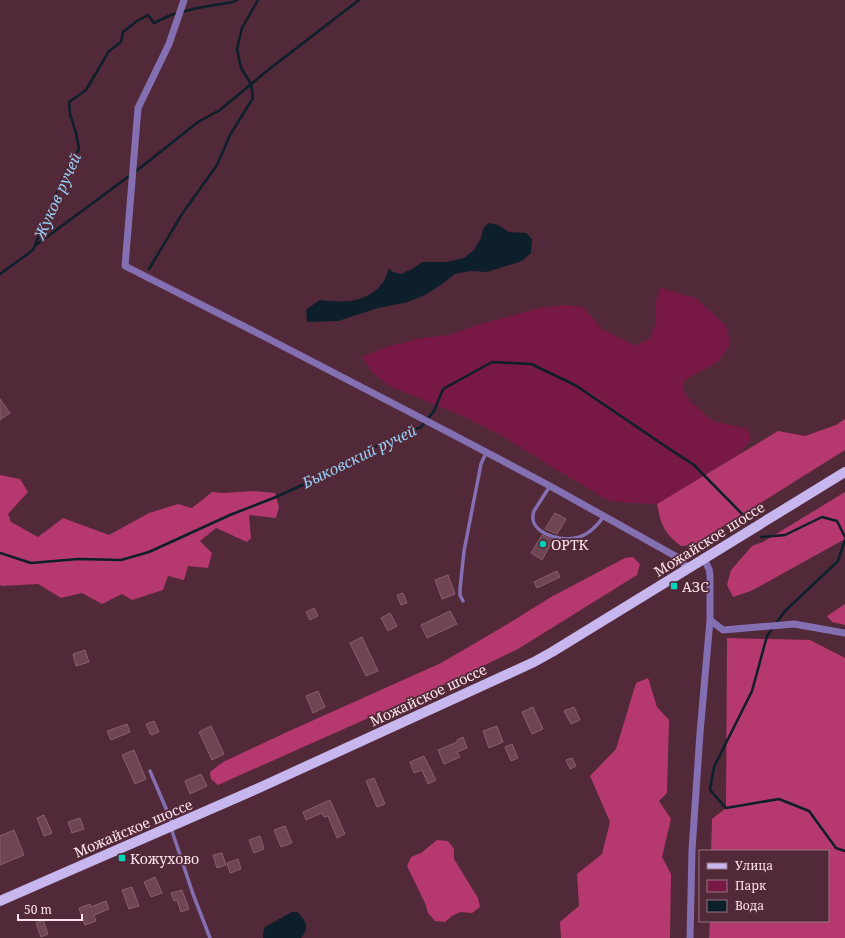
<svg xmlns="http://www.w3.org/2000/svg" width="845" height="938" font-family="'Noto Serif',serif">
<rect width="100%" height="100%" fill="#522938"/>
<path fill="#771944" d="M660,288L696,298L725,325L730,344L719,361L685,380L683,390L690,401L713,421L748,429L751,440L738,455L657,504L629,503L607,500L547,464L502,436L463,416L389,386L372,372L362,357L385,347L422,338L449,335L478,325L540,308L565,305L583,307L602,329L636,346L650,338L656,323L655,305Z"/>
<path fill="#b5386e" d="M845,419V450L693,545L681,546C664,533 661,525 657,504L778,431L805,436L836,425Z
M0,475L20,479L28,492L8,514L11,522L38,537L63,518L109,535L149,513L178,504L192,508L212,492L223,493L254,491L275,493L279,507L276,518L249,515L251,538L247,542L216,528L200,541L212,553L208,568L188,566L184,580L168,576L163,590L132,600L122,594L102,604L82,593L61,598L38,584L1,586L0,584Z
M845,492V539L751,591L733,597L727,585L731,570L752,546L763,542Z
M633,557L640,564L637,575L518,649L456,679L218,785L211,779L210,772L223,762L287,732L441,663L506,625L551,597L625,558Z
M845,604V625L832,622L827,616Z
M727,638L810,640L845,658V938H709L710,921H828V851H711L712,819L726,808Z
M648,678L657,707L669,720L667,793L659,801L671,819L662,857L671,874L670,938H561L560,922L579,906L577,874L602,854L610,822L590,776L616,749L636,683Z
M437,840L448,841L454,849V859L478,898L480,907L472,913L460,912L452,916L445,922L435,921L428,913L425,903L407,866L411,857L421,853Z"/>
<path fill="#0c1f2b" d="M488,223L498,225L509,232L526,233L532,239L531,253L522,261L487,272L470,271L455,274L442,284L425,295L408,302L378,308L338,321L307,322L306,310L311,306L320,300C343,303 365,303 381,285C385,281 387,274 389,268L393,272L401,274L414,268L422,262H446L464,258L474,250L481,238L483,229Z
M292,912H297C306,920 310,928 301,938H263V933L265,927Z"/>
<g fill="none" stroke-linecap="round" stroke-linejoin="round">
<path stroke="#0c1f2b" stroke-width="2.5" d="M36,245L140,168L198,122L220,110L268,70L359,0
M149,269L182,214L217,165L230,135L253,98L251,84L241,68L237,49L242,28L258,0
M0,274L33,250L65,172L79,149L76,133L70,114L69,102L86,90L109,51L121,42L123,32L137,21L148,15L154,23L171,15L197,8L233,2L237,0
M761,537L785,535L822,517L837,521L845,537
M845,540L838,561L785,611L767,636L752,691L714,767L710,790L726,808L779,799L809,811L836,848L845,851
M0,553L31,563L78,559L121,560L149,552L230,515L276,497L311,481L348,462L386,441L421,427L434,411L443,389L492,362L531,364L575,385L668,448L694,465L749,521"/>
</g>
<path fill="#6f4453" stroke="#8b5d6d" d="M0,399L10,413L0,420Z
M555,513L566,519L557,534L545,529Z
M542,535L553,540L542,560L531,553Z
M557,571L560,577L537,588L534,582Z
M448,575L455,594L442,599L435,580Z
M403,593L407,603L401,605L397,595Z
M314,608L318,616L310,620L306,612Z
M450,611L457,624L427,638L421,625Z
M390,613L397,626L388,631L381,618Z
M362,637L378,671L366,676L350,643Z
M85,650L89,662L76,666L73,654Z
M318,691L325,707L313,713L306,696Z
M533,707L543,729L532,734L522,712Z
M574,707L580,720L571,724L564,711Z
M154,721L159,732L151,735L146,724Z
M127,724L130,732L111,740L107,731Z
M211,726L224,754L212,760L199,732Z
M497,726L503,742L489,748L483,731Z
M463,737L467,748L457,752L460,757L444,764L438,750L457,742V740Z
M512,744L518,758L511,761L505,747Z
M134,750L146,779L135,784L122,755Z
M424,756L436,780L428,784L422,770L414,773L410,762Z
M572,758L576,766L570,769L566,760Z
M201,774L207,786L190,794L185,781Z
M374,778L385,804L377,807L366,781Z
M330,800L345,834L337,838L328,816L324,817L322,813L306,820L303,812Z
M44,815L52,833L44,836L37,818Z
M80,818L84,829L72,833L68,822Z
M285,826L292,843L281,847L274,830Z
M14,830L24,855L0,865V836Z
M260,836L264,849L254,853L249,840Z
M222,853L226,865L217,868L213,855Z
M238,859L241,869L230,873L227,863Z
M155,877L162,893L151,897L144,882Z
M132,887L139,906L129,909L122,890Z
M182,890L189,909L181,912L177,900L174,901L171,893Z
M106,901L109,909L94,915L96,921L85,925L79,908L90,904L91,907Z
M43,920L48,934L41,937L36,923Z"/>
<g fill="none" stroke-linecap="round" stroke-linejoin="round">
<path stroke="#846fb2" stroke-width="3.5" d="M550,486L534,511C526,532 560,542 575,538C588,536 597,526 604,516
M463,601L460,595V589L464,551L481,464L486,453
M150,771L173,825
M171,828L193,894L210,938"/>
<path stroke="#846fb2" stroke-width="7" d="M184,0L169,44L138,108L125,266L265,337L448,432L550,486L677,557L681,560L688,569
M710,620L723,630L794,624L845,633
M690,938L692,850L700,733L710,620V575L709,569L704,559"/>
<path stroke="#c7b7ee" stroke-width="10" d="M0,901L261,787L534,662L552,652L845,472"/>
</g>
<g fill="#00d5b7" stroke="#522938" stroke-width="1.5">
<circle cx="543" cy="544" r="4"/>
<rect x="670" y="582" width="8" height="8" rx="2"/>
<rect x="118" y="854" width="8" height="8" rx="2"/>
</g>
<g text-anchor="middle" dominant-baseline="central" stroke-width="3.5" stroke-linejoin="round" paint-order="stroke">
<g font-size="14" fill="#ffe4ec" stroke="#522938">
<text transform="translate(709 539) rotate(-32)">Можайское шоссе</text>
<text transform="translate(428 695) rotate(-25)">Можайское шоссе</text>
<text transform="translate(133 828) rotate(-23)">Можайское шоссе</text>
</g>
<g font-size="14" fill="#ffe4ec" stroke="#522938" text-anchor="start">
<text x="551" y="544">ОРТК</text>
<text x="682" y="586">АЗС</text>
<text x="130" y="858">Кожухово</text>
</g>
<g font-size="15" font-style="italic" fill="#97d0f6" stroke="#522938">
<text transform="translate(57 196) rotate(-66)">Жуков ручей</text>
<text transform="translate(359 456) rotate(-26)">Быковский ручей</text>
</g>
</g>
<rect x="699" y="850" width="130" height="72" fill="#522938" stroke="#977480"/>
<rect x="707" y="863" width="20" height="6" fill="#c7b7ee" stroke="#977480"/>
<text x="735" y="870" font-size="12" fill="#ffe4ec">Улица</text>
<rect x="707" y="880" width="20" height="12" fill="#771944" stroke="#977480"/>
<text x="735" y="890" font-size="12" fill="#ffe4ec">Парк</text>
<rect x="707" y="900" width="20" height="12" fill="#0c1f2b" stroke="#977480"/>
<text x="735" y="910" font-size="12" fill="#ffe4ec">Вода</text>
<path d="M18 914v6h64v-6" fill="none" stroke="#ffe4ec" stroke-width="2"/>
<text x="24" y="914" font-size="12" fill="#ffe4ec" stroke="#522938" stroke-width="3" paint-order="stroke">50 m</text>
</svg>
